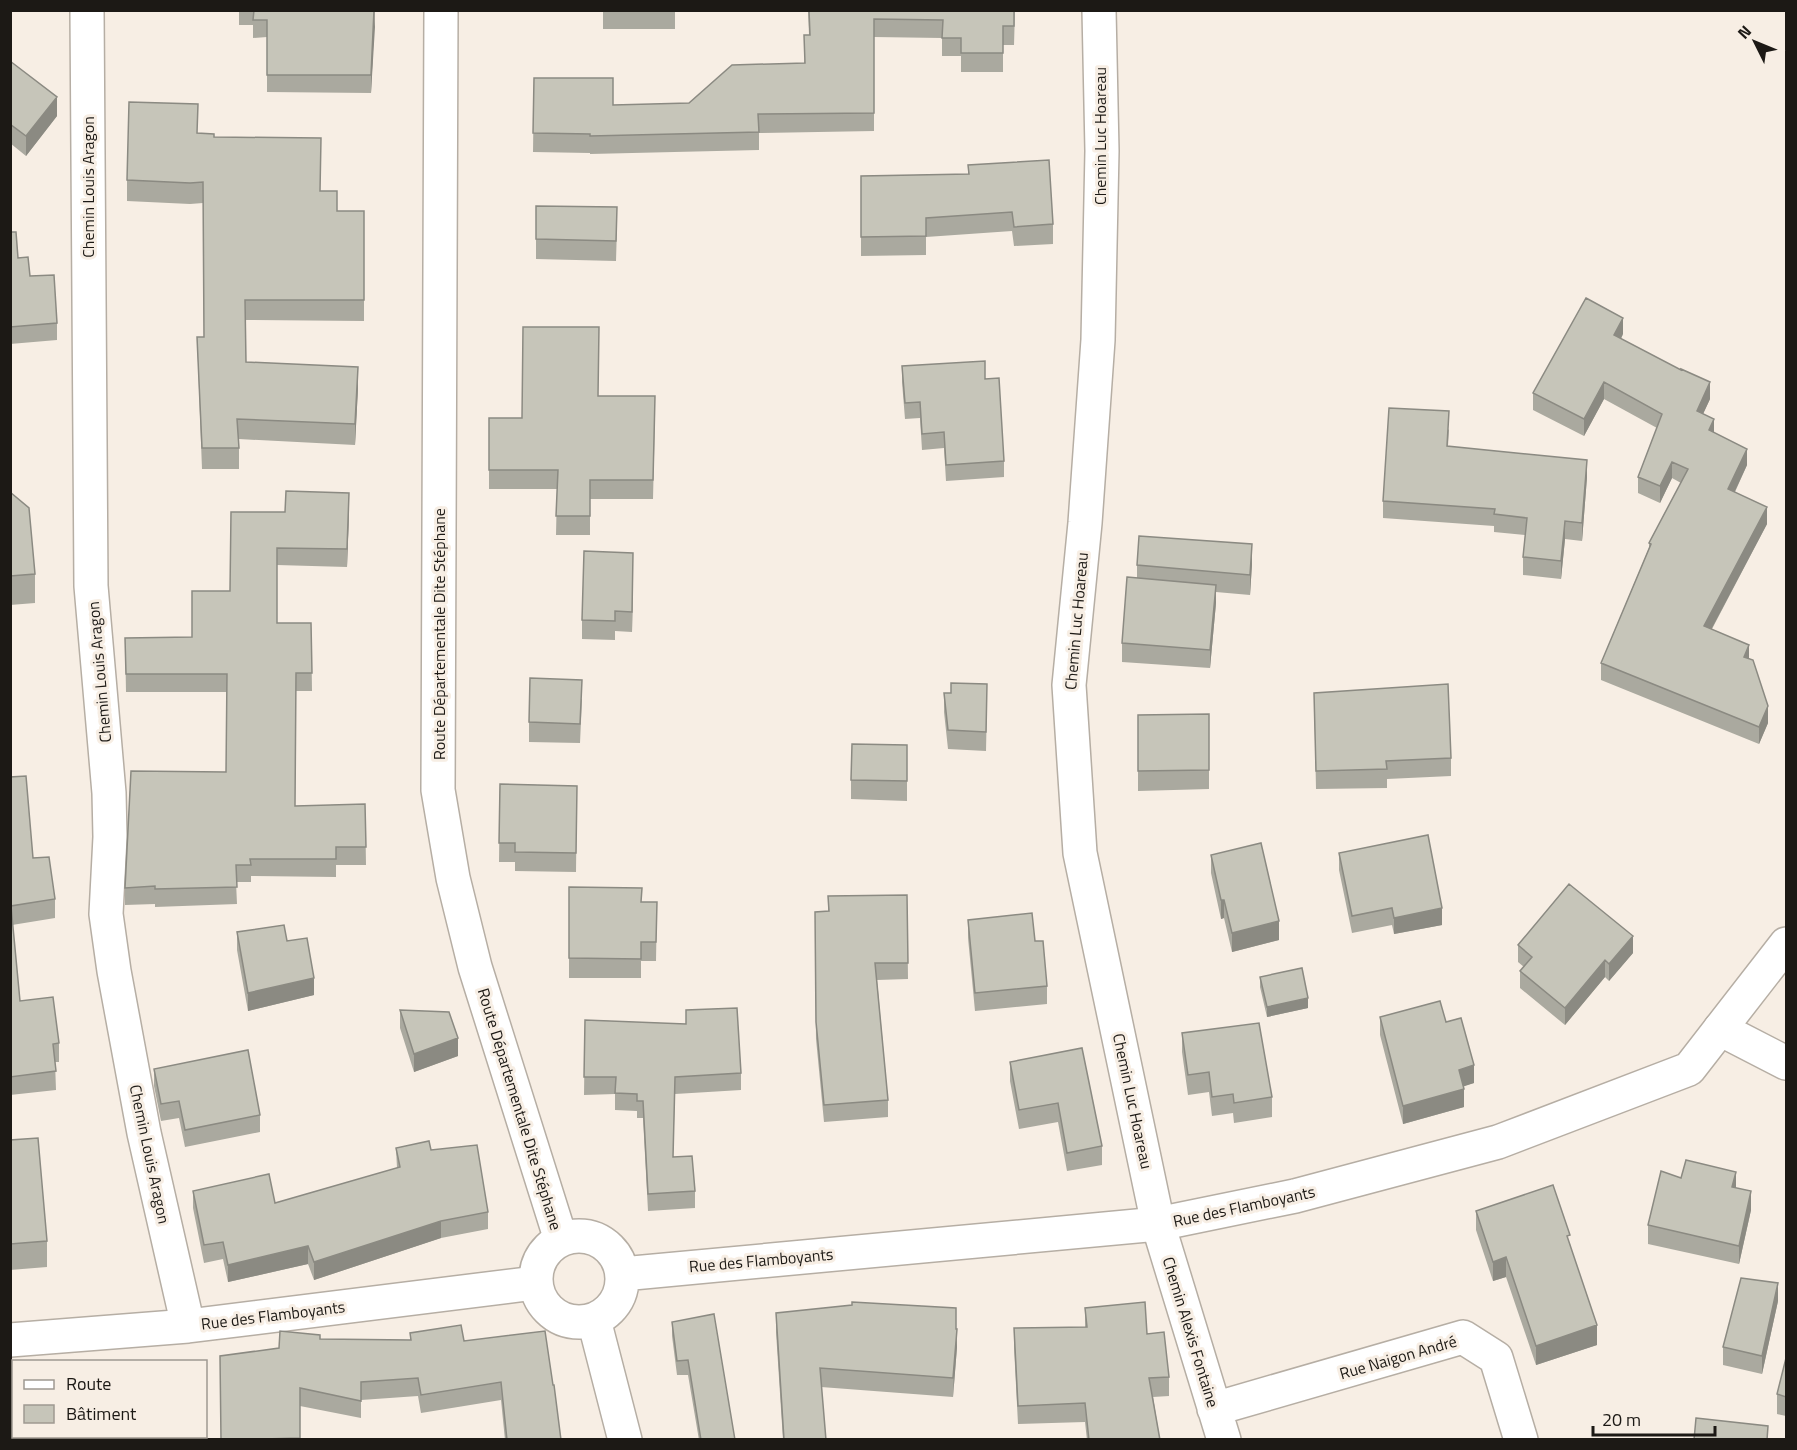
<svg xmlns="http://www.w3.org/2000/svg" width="1797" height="1450" font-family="'Titillium Web',sans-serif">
<rect width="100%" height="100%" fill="#f7eee4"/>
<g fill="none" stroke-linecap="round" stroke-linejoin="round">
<defs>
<path id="minor" d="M87,10L91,586L109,793L110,837L106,914L114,971L144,1133L188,1326
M1099,10L1102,151L1098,340L1085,523L1069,685L1080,853L1158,1224L1224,1440
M1720,1029L1786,1063
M10,1340L188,1326L535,1283
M1214,1409L1463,1337L1496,1358L1521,1440"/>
<path id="secondary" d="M441,10L438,790L453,878L475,967L561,1240
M536 1279a43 43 0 1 1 86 0a43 43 0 1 1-86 0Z
M622,1274L1158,1224L1295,1196L1498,1142L1689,1069L1786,944
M594,1320L625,1440"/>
</defs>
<use href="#minor" stroke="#b6aea4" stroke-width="36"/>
<use href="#secondary" stroke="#b6aea4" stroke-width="36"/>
<use href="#minor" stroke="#fff" stroke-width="33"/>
<use href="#secondary" stroke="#fff" stroke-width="33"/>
</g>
<path fill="#aaa99f" d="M239,10H375L371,93L267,92V37L253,38V25H239Z
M603,10H675V29H603Z
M808,10H1015L1014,45H1003V72H961V56H942V38L874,37V131L759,133V150L590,154V153L533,152L534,78L613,105L689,103L804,63L809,35Z
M10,61L57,116L26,156L10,143Z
M198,133L214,137L321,191L337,211H364V321L246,320V362L358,388L355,445L239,439V469H202L197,337H204L203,203L190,204L127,201V180Z
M968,165L1053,224V244L1014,246L1012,231L926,237V255L861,256V176L968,174Z
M536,206L617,227L616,261L536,259Z
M10,232L18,258L57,323V340L10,344Z
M1623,334L1621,339L1710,399L1703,414L1714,433L1747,465L1735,492L1767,524L1712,629L1749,659L1768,723L1759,744L1601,680V663L1649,548V543L1681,483L1672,478L1660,503L1638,493V477L1657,428L1604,399L1584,436L1533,410V393Z
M902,366L985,379L1004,461V477L946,481L944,448L922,450L920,418L905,419L902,382Z
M598,396L655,415L653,499H590V535H556L557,489H489V418H522Z
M1449,429L1448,446L1587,477L1582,541L1565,539L1561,579L1523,575V557L1525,535L1494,532V526L1383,518V501Z
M10,492L35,574V603L10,605Z
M349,511L347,567L277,565V623H311L312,691H296L295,806L365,804L366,865H336V877L251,876V882H236L237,904L155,907V904L125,905V888L226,772L227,692H126L125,638L192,637L230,591L285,512Z
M1252,564L1250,595L1216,592V603L1210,668L1122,662V643L1137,578V565Z
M633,573L632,632L615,631V640L582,639V620Z
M944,693L987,703L986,751L948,749L944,712Z
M1314,693L1451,758V776L1387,779V788L1316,789Z
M582,699L580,743L529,742V722Z
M1209,714V789L1138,791V715Z
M907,745V801L851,799V780Z
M10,777L33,858L55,899V918L12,925L20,1001L59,1043V1062H55L56,1090L10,1095Z
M500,784L577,786L576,872L515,871V862H499Z
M1339,853L1442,925L1394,934L1392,925L1352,933L1339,870Z
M1211,855L1279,940L1232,952L1224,918L1221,919L1211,873Z
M569,887L642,902H657L656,961H641V978H569Z
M907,895L908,979L877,980L888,1100V1117L824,1122L816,1039L815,912L828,911V896Z
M968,920L1035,941L1047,986V1004L975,1011L968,938Z
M237,932L287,941L314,995L248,1011L237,950Z
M1518,945L1633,953L1609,981L1605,977L1565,1025L1520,988V971L1524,967L1518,962Z
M1260,977L1308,1008L1267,1017L1260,987Z
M400,1010L458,1056L414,1072L400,1028Z
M686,1010L741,1073V1090L675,1094L673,1157L695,1191V1208L648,1211L643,1118H637V1111L615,1110V1094L584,1095L585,1020L686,1024Z
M1380,1017L1446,1022L1474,1083L1463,1086L1464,1107L1403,1124L1380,1035Z
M1182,1033L1272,1097V1117L1234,1123L1233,1113L1212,1116L1209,1092L1188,1095L1182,1052Z
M1082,1048L1102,1146V1165L1067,1171L1058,1122L1019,1129L1010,1081V1062Z
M154,1069L260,1115V1132L185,1147L179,1118L161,1121L154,1086Z
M10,1140L47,1241V1267L10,1270Z
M396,1148L488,1212V1229L441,1238L314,1280L308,1264L228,1282L223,1259L204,1263L193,1208V1191L275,1203L397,1168Z
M1681,1178L1736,1188L1751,1210L1739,1264L1648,1244V1225Z
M1476,1211L1570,1244L1597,1345L1536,1365L1506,1277L1493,1281L1476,1230Z
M1778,1301L1762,1374L1723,1365V1347Z
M1085,1308L1147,1334L1169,1377V1396L1153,1397L1160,1440H1087L1085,1422L1018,1424L1014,1347V1328L1085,1327Z
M776,1313L956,1329L957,1347L953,1397L821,1387L826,1440H783L776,1332Z
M672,1322L735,1440H699L688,1375H677L672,1336Z
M410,1333L464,1341L561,1440H505L501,1400L421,1413L418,1396L361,1400V1418L300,1406V1440H221L320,1339L410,1340Z
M1786,1358V1416L1777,1414V1394Z"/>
<path fill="#8b8a82" d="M374,10L375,27L371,93V75Z
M57,97V116L26,156V136Z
M1623,318V334L1614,352V335Z
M358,367V388L355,445V424Z
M1604,382V399L1584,436V419Z
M1710,382V399L1697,427V411Z
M1714,419V436L1709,430Z
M1747,449V465L1728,506V489Z
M1587,460V477L1582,541V523Z
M1672,462V478L1660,503V486Z
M349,493V511L347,567V549Z
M1767,507V524L1704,643V626Z
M1565,521V539L1561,579V561Z
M1252,544V564L1250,595V575Z
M633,553V573L632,632V612Z
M1216,585V603L1210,668V650Z
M1749,645V662L1744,657Z
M1768,706V723L1759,744V727Z
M1221,900H1224V918L1221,919Z
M1442,908V925L1394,934V918Z
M1279,921V940L1232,952V933Z
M1633,936V953L1609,981V964Z
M1605,960V977L1565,1025V1008Z
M314,978V995L248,1011V993Z
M1308,998V1008L1267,1017V1007Z
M458,1038V1056L414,1072V1054Z
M1474,1065V1083L1459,1088V1070Z
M1464,1089V1107L1403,1124V1106Z
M1736,1172V1191L1732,1187Z
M1751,1191V1210L1739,1264V1246Z
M441,1221V1238L314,1280V1262Z
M308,1246V1264L228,1282V1265Z
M1506,1257V1277L1493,1281V1262Z
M1778,1283V1301L1762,1374V1356Z
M956,1308V1346L957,1329V1347L953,1397Z
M1597,1325V1345L1536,1365V1346Z"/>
<path fill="#c6c5b9" stroke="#8b8a82" stroke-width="1.5" d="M254,10H374L371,75H267V20H253Z
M809,10H1014V26H1003V53H961V38H942L943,20L874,19V113L758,114L759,132L590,136V134L533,133L534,78H613V105L689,103L732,65L805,63L804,35H810Z
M10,61L57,97L26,136L10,124Z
M129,102L198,104L197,133L214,134V137L321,138L320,191H337V211H364V300H245L246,362L358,367L355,424L237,419L239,448H202L197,337H204L203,182L190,183L127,180Z
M1049,160L1053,224L1014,227L1012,212L926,218V236L861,237V176L969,174L968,165Z
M536,206L617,207L616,241L536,239Z
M10,232H16L18,258L28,257L30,276L54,275L57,323L10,327Z
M1586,298L1623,318L1614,335L1681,370V369L1710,382L1697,411L1714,419L1709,430L1747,449L1728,489L1767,507L1704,626L1749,645L1744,657L1753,660L1768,706L1759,727L1601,663L1651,544L1649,543L1688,469L1672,462L1660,486L1638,477L1662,414L1604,382L1584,419L1533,393Z
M523,327H599L598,396H655L653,480H590V516H556L558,470H489V418H522Z
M985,361V379L999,378L1004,461L946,465L944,432L922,434L920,402L905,403L902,366Z
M1389,408L1449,411L1447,446L1587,460L1582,523L1565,521L1561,561L1523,557L1527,518L1494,514L1495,509L1383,501Z
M286,491L349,493L347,549L277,548V623H311L312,673H296L295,806L365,804L366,847H336V859H250L251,865H236L237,887L155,889V886L125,888L131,771L226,772L227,674H126L125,638L192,637V591H230L231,512H285Z
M10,492L29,508L35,574L10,576Z
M1139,536L1252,544L1250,575L1137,565Z
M584,551L633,553L632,612L615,611V621L582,620Z
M1127,577L1216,585L1210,650L1122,643Z
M530,678L582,680L580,724L529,722Z
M951,683L987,684L986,732L948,730L944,693H951Z
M1448,684L1451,758L1386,761L1387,769L1316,771L1314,693Z
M1209,714V770L1138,771V715Z
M852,744L907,745V781L851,780Z
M26,776L33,858L49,857L55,899L11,906L20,1001L53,997L59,1043L53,1044L56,1071L10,1077V777Z
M500,784L577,786L576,853L515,852V843H499Z
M1428,835L1442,908L1394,918L1392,908L1352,916L1339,853Z
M1261,843L1279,921L1232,933L1224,900H1221L1211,855Z
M1569,884L1633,936L1609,964L1605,960L1565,1008L1520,971L1532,957L1518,945Z
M569,887L642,888L641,902H657L656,942H641V959L569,958Z
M907,895L908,963H875L888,1100L824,1105L816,1022L815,912L829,911L828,896Z
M1032,913L1035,941H1043L1047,986L975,993L968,920Z
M284,925L287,941L307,938L314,978L248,993L237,932Z
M1302,968L1308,998L1267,1007L1260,977Z
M1440,1001L1446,1022L1461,1018L1474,1065L1459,1070L1464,1089L1403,1106L1380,1017Z
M737,1008L741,1073L675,1077L673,1157L692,1156L695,1191L648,1194L643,1101H637V1094L615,1093L616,1077H584L585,1020L686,1024V1010Z
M400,1010L449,1012L458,1038L414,1054Z
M1259,1023L1272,1097L1234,1103L1233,1094L1212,1097L1209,1072L1188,1075L1182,1033Z
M1082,1048L1102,1146L1067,1153L1058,1103L1019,1110L1010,1062Z
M248,1050L260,1115L185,1130L179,1101L161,1104L154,1069Z
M38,1138L47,1241L10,1244V1140Z
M429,1141L431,1150L477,1145L488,1212L441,1221L314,1262L308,1246L228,1265L223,1242L204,1245L193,1191L269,1174L275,1203L400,1167L396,1148Z
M1686,1160L1736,1172L1732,1187L1751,1191L1739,1246L1648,1225L1661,1171L1681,1178Z
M1553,1185L1570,1235L1567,1236L1597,1325L1536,1346L1506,1257L1493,1262L1476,1211Z
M1741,1278L1778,1283L1762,1356L1723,1347Z
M852,1302L956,1308V1329H957L953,1378L820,1368L826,1440H784L776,1313L852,1305Z
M1145,1302L1147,1334L1164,1332L1169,1377L1149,1378L1160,1440H1089L1085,1403L1018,1406L1014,1328L1087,1327L1085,1308Z
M714,1314L735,1440H701L688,1360L677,1361L672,1322Z
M461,1325L464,1341L545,1331L553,1385H554L561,1440H507L501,1382L421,1395L418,1378L361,1382V1401L300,1388V1438L221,1440L220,1356L279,1348L280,1331L320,1335V1339L411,1340L410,1333Z
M1786,1358V1397L1777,1394Z
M1696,1418L1768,1426L1767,1440H1694Z"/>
<g text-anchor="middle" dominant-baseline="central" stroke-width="6" stroke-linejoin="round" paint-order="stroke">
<g font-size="16" fill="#1c1915" stroke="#f7eee4">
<text transform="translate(1100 136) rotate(-90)">Chemin Luc Hoareau</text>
<text transform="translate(88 187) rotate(-90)">Chemin Louis Aragon</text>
<text transform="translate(1076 621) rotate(-85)">Chemin Luc Hoareau</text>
<text transform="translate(439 634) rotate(-90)">Route Départementale Dite Stéphane</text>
<text transform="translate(99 672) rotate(-95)">Chemin Louis Aragon</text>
<text transform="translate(1133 1101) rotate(78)">Chemin Luc Hoareau</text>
<text transform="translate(520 1109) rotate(73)">Route Départementale Dite Stéphane</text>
<text transform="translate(150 1154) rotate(78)">Chemin Louis Aragon</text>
<text transform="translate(1244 1206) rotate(-12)">Rue des Flamboyants</text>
<text transform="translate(761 1260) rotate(-5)">Rue des Flamboyants</text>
<text transform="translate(273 1315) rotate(-7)">Rue des Flamboyants</text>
<text transform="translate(1191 1332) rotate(73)">Chemin Alexis Fontaine</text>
<text transform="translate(1398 1357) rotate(-16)">Rue Naigon André</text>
</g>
</g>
<rect width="1797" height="1450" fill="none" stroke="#1c1915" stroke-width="24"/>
<rect x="12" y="1360" width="195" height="78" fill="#f7eee4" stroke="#9f9991" stroke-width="1.5"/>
<rect x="24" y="1380" width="30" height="9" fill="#ffffff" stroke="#9f9991" stroke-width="1.5"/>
<text x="66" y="1390" font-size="18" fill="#1c1915">Route</text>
<rect x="24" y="1405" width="30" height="18" fill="#c6c5b9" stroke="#9f9991" stroke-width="1.5"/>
<text x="66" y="1420" font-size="18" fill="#1c1915">Bâtiment</text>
<g transform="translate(1755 42) rotate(313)" stroke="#f7eee4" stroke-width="4.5" paint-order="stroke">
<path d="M0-4.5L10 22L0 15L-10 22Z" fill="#1c1915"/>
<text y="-9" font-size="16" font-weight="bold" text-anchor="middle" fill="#1c1915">N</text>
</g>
<path d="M1593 1426v9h122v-9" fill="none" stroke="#1c1915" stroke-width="3"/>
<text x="1602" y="1426" font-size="18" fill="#1c1915" stroke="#f7eee4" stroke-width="4.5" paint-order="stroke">20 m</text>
</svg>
